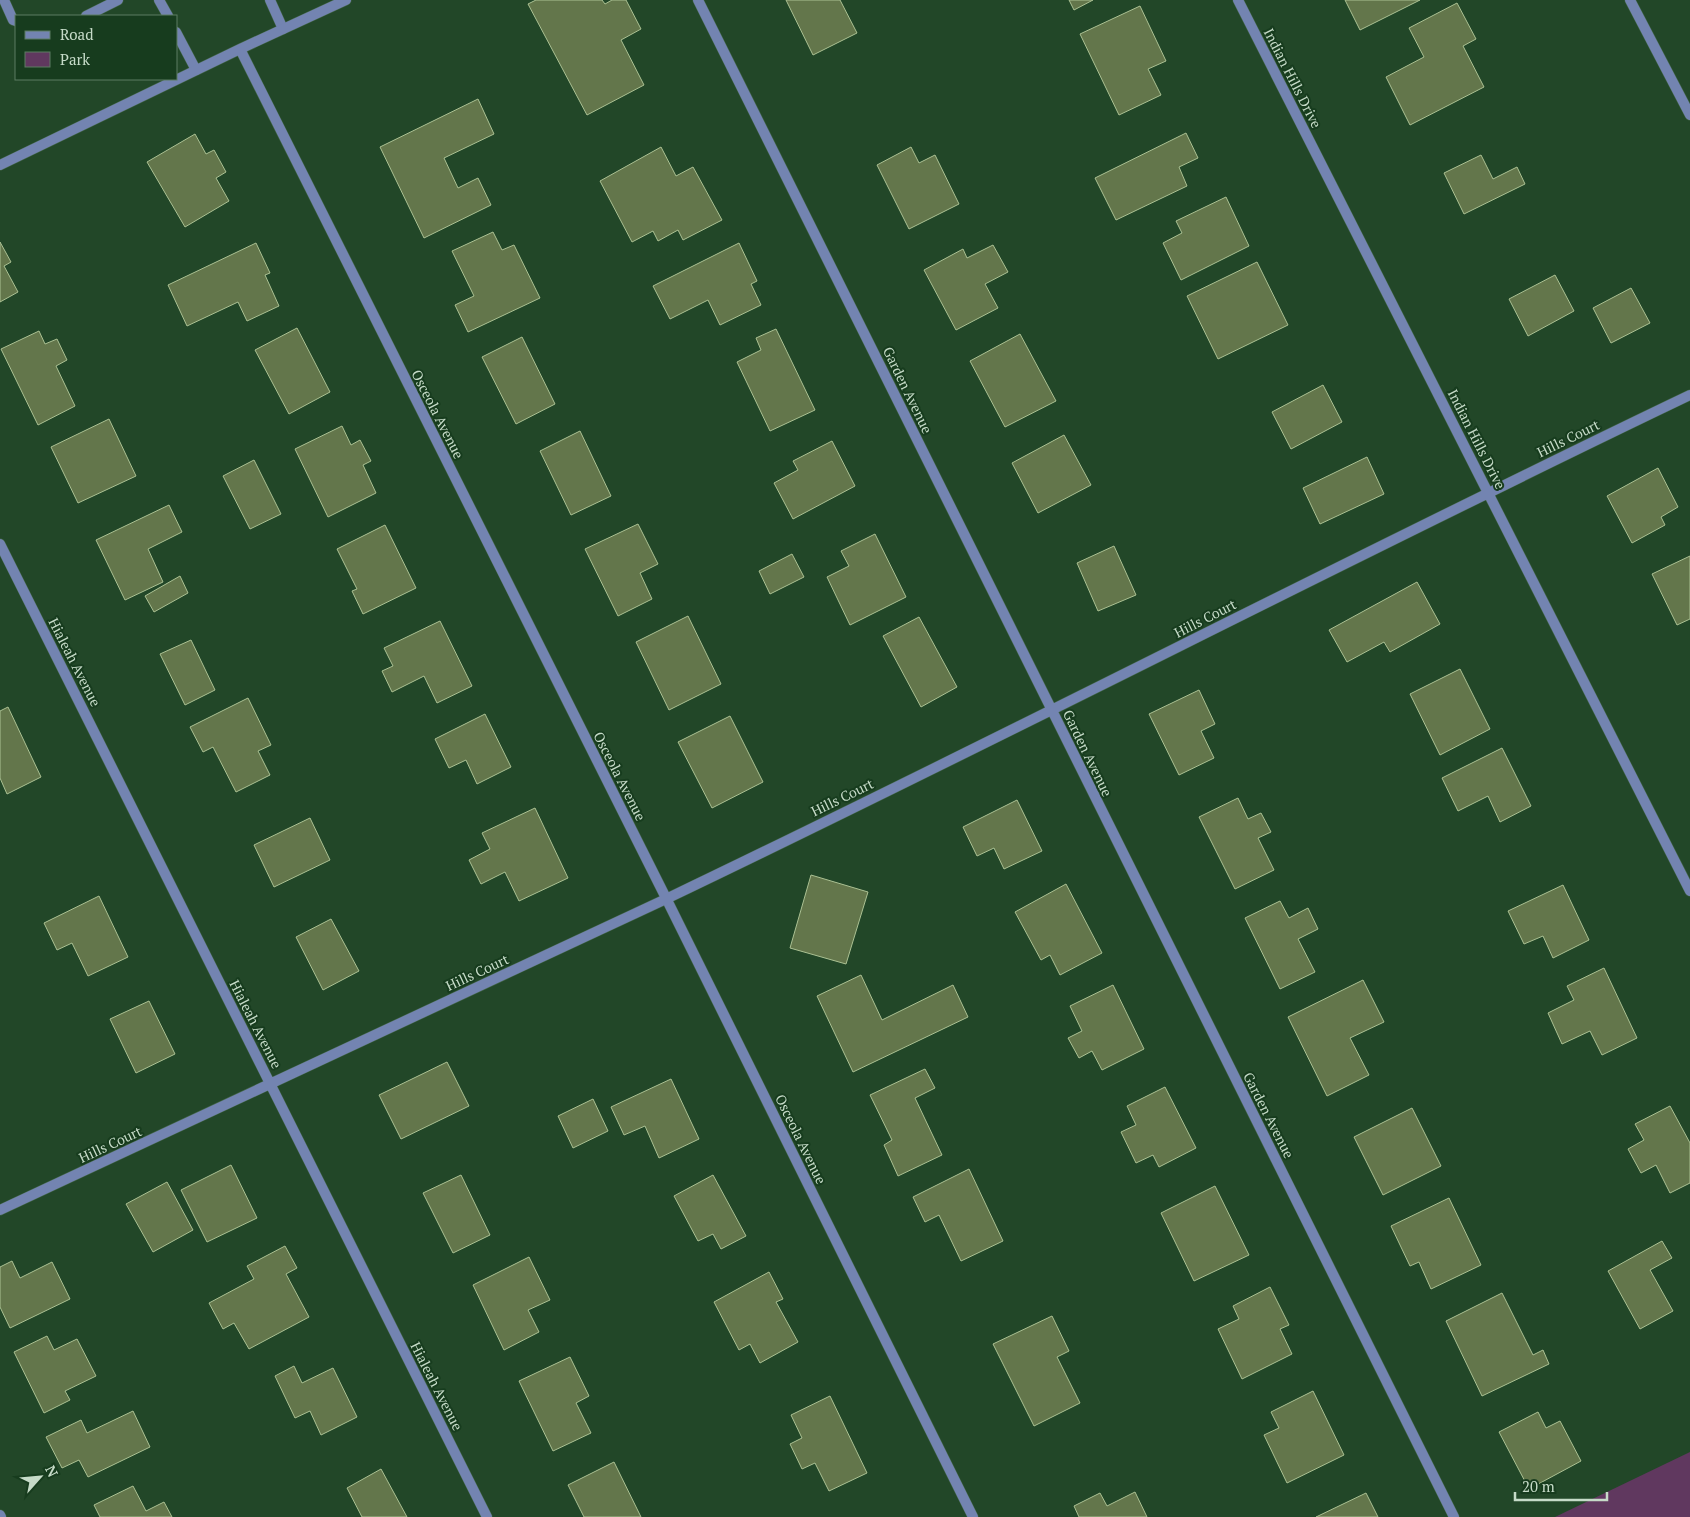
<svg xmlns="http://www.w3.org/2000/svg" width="1690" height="1517" font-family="'PT Serif',serif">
<rect width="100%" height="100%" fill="#224728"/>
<path fill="#60385f" d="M1690,1452V1517H1555Z"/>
<path fill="#63764b" stroke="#abc193" d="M536,0H602L605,4L612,0H626L641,29L621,40L644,85L587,115L528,4Z
M786,0H840L857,33L813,55Z
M1069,0H1093L1074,10Z
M1345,0H1420L1360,30Z
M1457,3L1476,39L1463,46L1484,87L1410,125L1386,77L1424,57L1409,28Z
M1140,6L1166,61L1148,69L1161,95L1119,115L1080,34Z
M478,99L494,134L444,158L458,188L478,178L491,205L424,238L380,147Z
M1186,133L1198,158L1179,167L1187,186L1116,220L1095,178Z
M195,134L206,154L214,150L226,172L216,178L229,201L185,227L147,162Z
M661,147L676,176L693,167L722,220L683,240L678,230L658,241L653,231L632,242L600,181Z
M911,147L919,163L935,155L959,204L909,229L877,165Z
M1481,155L1493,179L1517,167L1525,184L1464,214L1444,173Z
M1226,197L1249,246L1181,280L1163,243L1182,233L1176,221Z
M493,232L502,250L514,245L540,298L468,332L455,305L474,296L452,251Z
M0,242L11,262L4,266L18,292L0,302Z
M256,243L270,273L265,275L279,306L247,321L238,302L187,326L168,285Z
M739,243L757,281L751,284L761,305L720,325L708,300L670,319L653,286Z
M993,245L1008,272L985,284L998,308L956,330L924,270L963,249L967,258Z
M1257,262L1288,325L1218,359L1187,296Z
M1555,275L1574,311L1528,336L1509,299Z
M1631,288L1650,323L1611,343L1593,308Z
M297,328L330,392L289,414L255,350Z
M776,329L815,410L770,431L737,362L761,350L756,338Z
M39,331L45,344L57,339L67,360L56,366L75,406L38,425L1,349Z
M1020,334L1056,401L1005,427L970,361Z
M522,337L555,404L516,424L482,357Z
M1323,385L1342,422L1291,449L1272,412Z
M109,419L136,476L78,503L51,447Z
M342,426L351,445L360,440L371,461L363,465L376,493L328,517L295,449Z
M580,431L611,496L571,515L540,451Z
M1064,435L1091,485L1038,513L1012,463Z
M832,441L855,486L793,519L774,483L798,470L793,461Z
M1367,457L1384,494L1320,524L1303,488Z
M254,460L281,514L250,529L223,476Z
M1658,468L1678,507L1661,517L1665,525L1632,543L1607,496Z
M169,505L182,532L148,549L163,582L125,600L96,540Z
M638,524L658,564L640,573L652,599L618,616L585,549Z
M385,525L416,588L363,614L352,591L357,589L337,549Z
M875,534L906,597L850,625L827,577L849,566L841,551Z
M1114,546L1136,595L1098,611L1077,563Z
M792,554L804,577L770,594L759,571Z
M1690,556V619L1677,625L1652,574Z
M180,576L188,593L154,612L145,596Z
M1417,582L1440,624L1390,652L1384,642L1347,662L1329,630Z
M688,616L721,684L669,710L636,642Z
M919,617L957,687L921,707L883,636Z
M440,621L472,686L437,703L424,676L392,692L382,671L393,666L384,648Z
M191,640L215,690L185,705L160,654Z
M1460,669L1490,729L1440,755L1410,694Z
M1199,690L1215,724L1201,731L1214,758L1179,775L1149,714Z
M248,698L271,745L258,751L270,775L236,792L213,747L203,752L190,727Z
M8,707L41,777L7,794L0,778V711Z
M485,714L511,767L477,784L466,760L449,768L435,739Z
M730,716L763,782L712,808L678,742Z
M1502,748L1531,806L1500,822L1488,796L1458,811L1442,778Z
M1238,798L1248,819L1261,813L1271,832L1258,838L1274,870L1235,889L1199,817Z
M1017,800L1042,851L1004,869L994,848L977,856L963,827Z
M535,808L568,878L519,901L505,872L481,884L469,860L490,849L482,833Z
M310,818L330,860L274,887L254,845Z
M811,875L868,892L846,964L790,948Z
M1066,884L1102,953L1060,975L1050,955L1041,960L1015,912Z
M1563,885L1589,940L1553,958L1543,936L1524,944L1508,911Z
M99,896L128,957L88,976L72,943L57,950L44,923Z
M1280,901L1289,918L1308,908L1318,929L1298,939L1315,972L1280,989L1245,918Z
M331,919L359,971L323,990L296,937Z
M1604,968L1637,1038L1602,1055L1590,1031L1562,1044L1548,1013L1574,1000L1567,986Z
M861,975L882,1020L953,985L968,1017L853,1072L817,996Z
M1363,980L1384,1022L1350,1038L1369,1075L1327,1096L1288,1017Z
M1113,985L1144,1049L1102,1070L1092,1051L1079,1058L1068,1038L1082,1031L1070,1006Z
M149,1001L175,1054L136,1073L110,1019Z
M447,1062L469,1106L401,1139L379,1095Z
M925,1069L935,1088L915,1098L942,1155L898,1176L884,1145L892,1140L870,1095Z
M671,1079L699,1139L659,1158L645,1126L624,1135L611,1107Z
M1165,1087L1196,1148L1159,1167L1153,1155L1136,1163L1121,1132L1136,1125L1127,1106Z
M593,1099L608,1131L573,1148L558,1116Z
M1670,1106L1690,1143V1183L1670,1193L1656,1165L1641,1173L1628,1149L1644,1140L1635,1124Z
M1412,1108L1441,1166L1383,1195L1354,1137Z
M231,1165L257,1218L207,1242L181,1190Z
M969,1169L1003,1241L961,1261L939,1215L925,1222L913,1197Z
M461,1175L490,1235L453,1253L423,1193Z
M713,1175L746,1236L721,1249L713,1234L698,1241L674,1196Z
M167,1182L193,1230L153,1252L126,1204Z
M1215,1186L1249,1255L1194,1281L1161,1213Z
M1449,1198L1481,1265L1431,1289L1419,1262L1410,1266L1391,1226Z
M1662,1241L1672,1258L1650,1270L1673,1311L1640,1329L1608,1271Z
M285,1246L297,1268L286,1274L309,1317L249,1349L234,1323L223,1329L209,1303L254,1279L247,1266Z
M529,1257L550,1300L528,1310L539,1332L504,1350L473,1285Z
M12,1261L20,1278L52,1262L70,1299L10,1328L0,1307V1267Z
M769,1272L783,1299L776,1302L798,1342L760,1363L750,1344L739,1350L714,1302Z
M1270,1287L1289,1325L1280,1329L1292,1354L1242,1379L1218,1329L1239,1319L1233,1306Z
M1502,1293L1533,1355L1543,1350L1549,1364L1482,1396L1446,1321Z
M1052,1316L1069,1351L1057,1357L1080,1403L1034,1426L993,1344Z
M47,1336L54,1350L77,1339L96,1376L65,1391L70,1400L44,1413L14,1352Z
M570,1357L589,1396L576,1403L591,1433L553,1451L519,1381Z
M294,1366L302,1383L333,1368L357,1417L321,1435L310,1411L295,1418L275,1376Z
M1313,1391L1344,1455L1287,1483L1264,1435L1279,1428L1271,1412Z
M830,1396L867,1473L829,1491L815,1463L802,1469L790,1444L802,1438L791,1415Z
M133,1411L150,1447L88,1477L79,1460L62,1468L46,1437L81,1420L87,1433Z
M1538,1412L1546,1428L1560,1421L1581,1461L1529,1489L1499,1432Z
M614,1462L641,1517H584L568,1485Z
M381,1469L407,1517H362L347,1488Z
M133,1486L146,1511L164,1502L172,1517H100L94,1505Z
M1135,1492L1147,1517H1079L1074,1506L1100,1493L1107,1506Z
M1366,1493L1378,1517H1316Z"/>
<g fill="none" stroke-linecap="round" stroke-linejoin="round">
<defs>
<path id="service" d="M4,0L13,20L16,21
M159,0L168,16
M270,0L283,29
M86,16L118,0
M176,32L196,70"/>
<path id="minor" d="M698,0L1454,1517
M1238,0L1690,891
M1630,0L1690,115
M240,49L666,898L973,1517
M0,165L240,49L346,0
M0,544L487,1517
M0,1210C222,1106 445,1004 666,899C1009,735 1347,559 1690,395
M0,1515L1,1517"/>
</defs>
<use href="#service" stroke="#436548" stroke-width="11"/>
<use href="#minor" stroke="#436548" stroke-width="11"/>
<use href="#service" stroke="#7384b1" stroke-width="10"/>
<use href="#minor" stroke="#7384b1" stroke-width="10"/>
</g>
<g text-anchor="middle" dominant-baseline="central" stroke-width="4" stroke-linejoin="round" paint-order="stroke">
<g font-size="14" fill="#c6dbc8" stroke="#173c1e">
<text transform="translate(1293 78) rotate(63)">Indian Hills Drive</text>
<text transform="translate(908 390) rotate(64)">Garden Avenue</text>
<text transform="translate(438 414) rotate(63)">Osceola Avenue</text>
<text transform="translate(1568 438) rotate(-26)">Hills Court</text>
<text transform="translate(1477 439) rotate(63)">Indian Hills Drive</text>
<text transform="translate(1205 618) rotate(-27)">Hills Court</text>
<text transform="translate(75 662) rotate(63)">Hialeah Avenue</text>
<text transform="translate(1088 753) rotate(64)">Garden Avenue</text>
<text transform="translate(620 776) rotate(63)">Osceola Avenue</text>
<text transform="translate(842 797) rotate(-26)">Hills Court</text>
<text transform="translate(477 972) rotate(-25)">Hills Court</text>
<text transform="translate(256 1024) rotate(63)">Hialeah Avenue</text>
<text transform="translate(1269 1115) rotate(63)">Garden Avenue</text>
<text transform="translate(801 1139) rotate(64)">Osceola Avenue</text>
<text transform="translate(110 1144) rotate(-25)">Hills Court</text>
<text transform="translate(437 1386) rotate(63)">Hialeah Avenue</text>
</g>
</g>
<rect x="15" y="15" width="162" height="65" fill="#173c1e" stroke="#5d7c62"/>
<rect x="25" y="31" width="25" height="8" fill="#7384b1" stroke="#5d7c62"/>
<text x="60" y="40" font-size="15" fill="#c6dbc8">Road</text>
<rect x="25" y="52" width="25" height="15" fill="#60385f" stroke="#5d7c62"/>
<text x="60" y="65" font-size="15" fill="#c6dbc8">Park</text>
<g transform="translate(40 1477) rotate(63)" stroke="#173c1e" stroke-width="4" paint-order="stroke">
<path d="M0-4L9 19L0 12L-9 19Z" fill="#c6dbc8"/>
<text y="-8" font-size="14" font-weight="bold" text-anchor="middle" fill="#c6dbc8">N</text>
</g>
<path d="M1515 1492v8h92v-8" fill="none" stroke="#c6dbc8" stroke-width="2.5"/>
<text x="1522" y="1492" font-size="15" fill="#c6dbc8" stroke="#173c1e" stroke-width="4" paint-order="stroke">20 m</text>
</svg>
